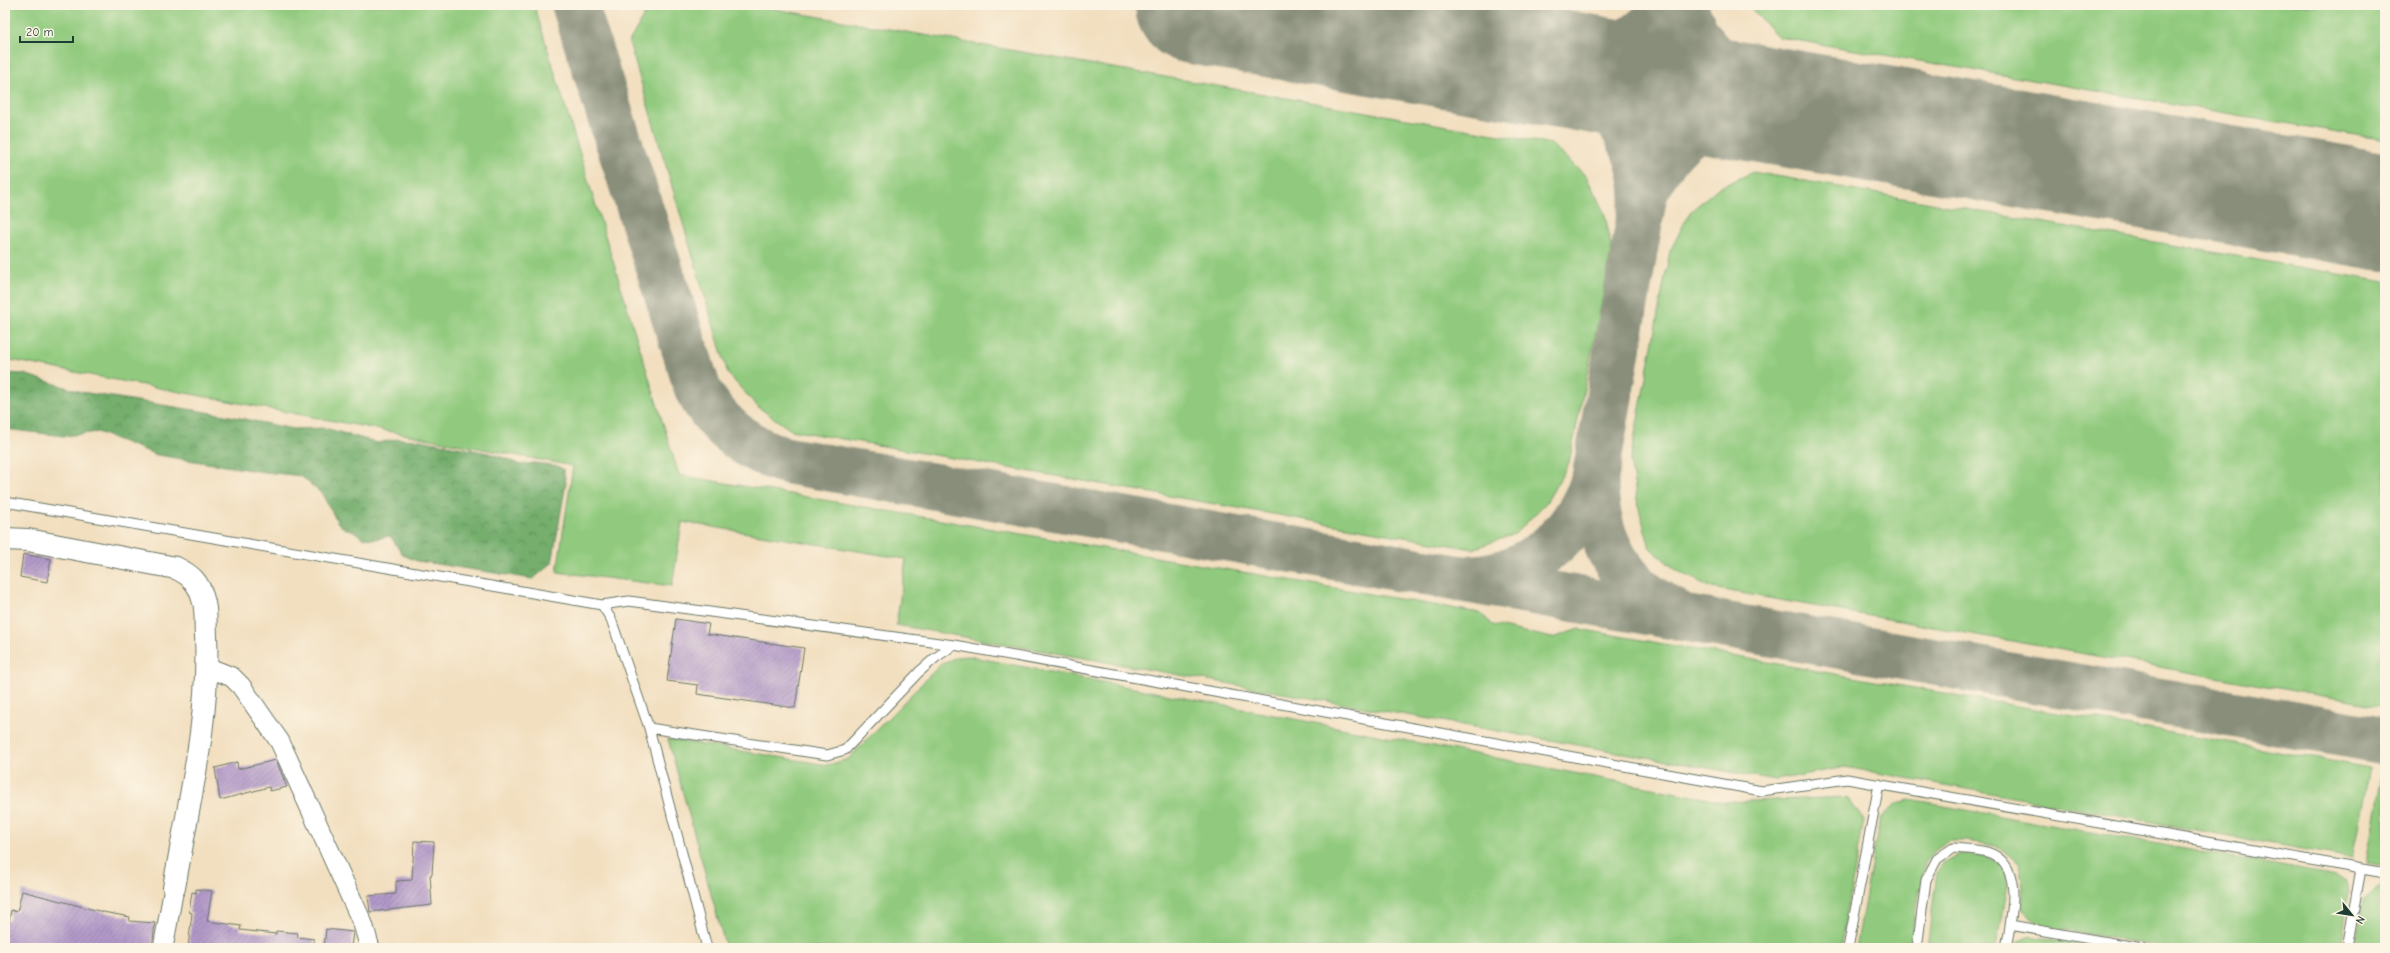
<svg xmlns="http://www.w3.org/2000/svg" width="2390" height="953" font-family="'Comic Neue',sans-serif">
<defs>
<pattern id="forest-crowns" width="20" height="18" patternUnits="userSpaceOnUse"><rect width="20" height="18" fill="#74ae6d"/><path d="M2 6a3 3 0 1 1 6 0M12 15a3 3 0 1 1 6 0" fill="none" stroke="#5f8f5a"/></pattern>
<pattern id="building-hatch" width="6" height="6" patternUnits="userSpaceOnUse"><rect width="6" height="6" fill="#b299c9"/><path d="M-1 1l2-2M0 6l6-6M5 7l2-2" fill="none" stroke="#907ea4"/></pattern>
</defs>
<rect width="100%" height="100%" fill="#fcf5e5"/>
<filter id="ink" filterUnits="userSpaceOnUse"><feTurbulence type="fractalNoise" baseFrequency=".025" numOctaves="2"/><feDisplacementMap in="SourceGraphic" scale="8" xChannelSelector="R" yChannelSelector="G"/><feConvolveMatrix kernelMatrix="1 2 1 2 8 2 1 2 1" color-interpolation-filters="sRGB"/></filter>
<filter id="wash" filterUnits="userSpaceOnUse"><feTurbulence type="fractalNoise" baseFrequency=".012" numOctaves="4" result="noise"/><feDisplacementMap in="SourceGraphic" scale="16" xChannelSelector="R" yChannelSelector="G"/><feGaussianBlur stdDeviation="0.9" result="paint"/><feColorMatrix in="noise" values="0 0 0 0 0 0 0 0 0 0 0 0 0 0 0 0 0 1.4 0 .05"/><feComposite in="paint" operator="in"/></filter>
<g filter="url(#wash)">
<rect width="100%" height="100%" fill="#f2dfc0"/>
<path fill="#91ca7e" stroke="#588459" d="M5,5H534L679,475L1480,613L1493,625L1552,638L1579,629L2370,768L2352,858L1845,767L1776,780L896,625L906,559L682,522L672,586L557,572L573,466L5,359Z
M652,5H751L1551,144L1586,176L1605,214L1612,252L1569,463L1546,503L1515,534L1473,549L791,430L758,407L728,374L629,42L647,10Z
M1748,5H2385V140L1778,37Z
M1753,172L2385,282V707L1712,588L1676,570L1650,548L1638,505L1630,461L1670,251L1690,212L1718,188Z
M968,656L1724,802L1848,797L1864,820L1840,948H726L668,739L828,765L848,759L941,664L956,657Z
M2383,770H2385V865L2366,862Z
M1910,800L2337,876L2347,882L2349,891L2341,948H2167L2042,926L2029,917L2022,906L2023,886L2019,863L2000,847L1968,841H1949L1936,850L1925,863L1909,948H1856L1880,818L1897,803Z
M1960,854L1988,857L1997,863L2006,872L2007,884L1996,948H1927L1937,872L1943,863Z
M2384,884L2385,948H2355L2363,900Z
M2030,936L2102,948H2014L2019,941Z"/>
<path fill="url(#forest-crowns)" stroke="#4a7650" d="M5,373L24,374L81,392L225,415L293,429L325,428L378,443L398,439L420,440L488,453L508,459L520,465L534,463L557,466L563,469L566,483L552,563L533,579L417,561L403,555L390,536L375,539L363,538L352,530L345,529L338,523L322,494L301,476L257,471L157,455L98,432L64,436L5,429Z"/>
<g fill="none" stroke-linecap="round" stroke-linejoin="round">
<path stroke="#888e7a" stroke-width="47" d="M575,5L698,390C717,425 745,448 784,460L2385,741
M1685,5C1696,54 1742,84 1783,107
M1550,67C1602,86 1641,137 1644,194
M1550,67C1596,59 1640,45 1668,5
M1595,478C1594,539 1620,586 1676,613
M1474,578C1534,573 1577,533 1595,478L1644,194C1671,134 1717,105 1783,107"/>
<path stroke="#888e7a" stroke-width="118" d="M1194,5L2385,212"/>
</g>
<g id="blocks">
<path fill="url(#building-hatch)" d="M23,554L51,559L47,582L20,577Z
M676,619L709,624L707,634L804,648L795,708L697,694L698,685L667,681Z
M276,760L287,787L270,791L269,787L220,800L215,768L237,762L238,769Z
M414,841L434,842L432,875H430L432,905L370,912L368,896L396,894V881L412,880Z
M196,889L212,891L207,921L241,926L240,930L276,934V931L298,933L297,937L314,939V948H188L192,913L189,912L192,892L196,893Z
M22,891L103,912L130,917L129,921L155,923L152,948H5V920L9,921L11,910L17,912Z
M326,929L353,932L351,948L324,947Z"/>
</g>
</g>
<g filter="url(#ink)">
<use href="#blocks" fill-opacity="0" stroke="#697665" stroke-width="1"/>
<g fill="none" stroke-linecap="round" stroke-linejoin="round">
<defs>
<path id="service" d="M5,502L602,605L629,601L954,645L1762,791L1847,779L2385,873
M602,605L611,619L649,728L707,948
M649,728L827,755L845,750L919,672L935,658L954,645
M2010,925L2142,948
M1848,948L1879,784
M1917,948L1926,880L1937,859L1953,848C1964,849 1977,849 1987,852C2026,864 2011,919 2006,948
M2347,948L2361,869"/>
<path id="minor" d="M207,667L232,677L241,686L280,742L363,924L370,948
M163,948L174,888"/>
<path id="tertiary" d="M5,539L28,540L176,568C191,575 199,583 203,599C207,610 205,624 206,635C210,720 188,805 174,888"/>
</defs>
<use href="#service" stroke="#697665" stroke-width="11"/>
<use href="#minor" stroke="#697665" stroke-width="21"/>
<use href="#tertiary" stroke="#697665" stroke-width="24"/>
<use href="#service" stroke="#fff" stroke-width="9"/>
<use href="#minor" stroke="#fff" stroke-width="19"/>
<use href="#tertiary" stroke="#fff" stroke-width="22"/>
</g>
</g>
<rect width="2390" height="953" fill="none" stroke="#fcf5e5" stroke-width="20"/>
<g transform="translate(2352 915) rotate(120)" stroke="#fcf5e5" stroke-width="3" paint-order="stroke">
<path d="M0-3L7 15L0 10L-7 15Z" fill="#1f3d34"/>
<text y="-6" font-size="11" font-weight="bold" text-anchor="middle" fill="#1f3d34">N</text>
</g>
<path d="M20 36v6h53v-6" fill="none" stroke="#1f3d34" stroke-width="2"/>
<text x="26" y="36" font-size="12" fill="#1f3d34" stroke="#fcf5e5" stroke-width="3" paint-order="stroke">20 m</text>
</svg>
